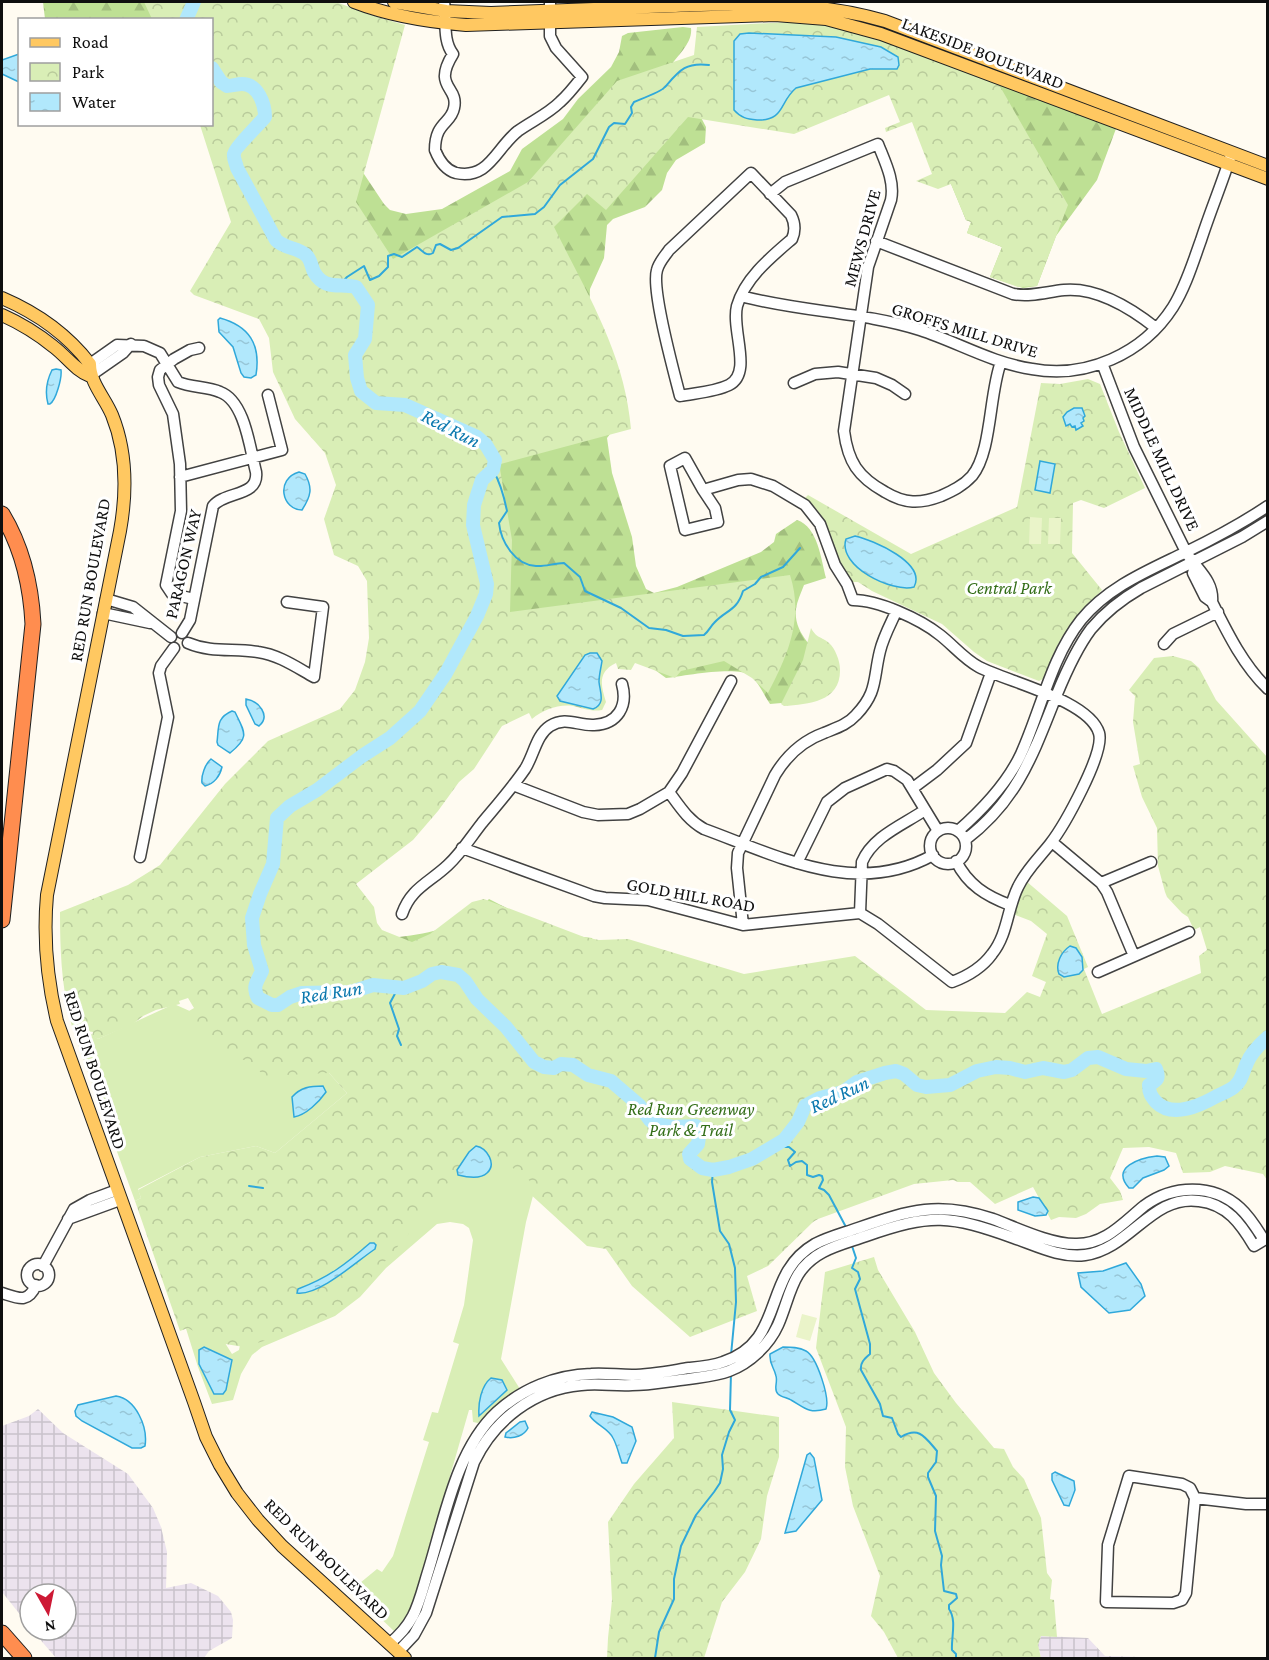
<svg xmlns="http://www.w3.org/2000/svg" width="1269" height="1660" font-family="'Crimson Pro',serif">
<defs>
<pattern id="industrial-grid" width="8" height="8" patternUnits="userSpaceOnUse" patternTransform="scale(1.5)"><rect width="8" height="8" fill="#ece3ee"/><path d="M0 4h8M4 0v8" fill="none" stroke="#c9c2cb"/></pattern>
<pattern id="forest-firs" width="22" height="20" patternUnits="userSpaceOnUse" patternTransform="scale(1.5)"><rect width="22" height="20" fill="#bee094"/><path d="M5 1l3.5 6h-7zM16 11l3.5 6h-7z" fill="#a2bf7e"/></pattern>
<pattern id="park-crowns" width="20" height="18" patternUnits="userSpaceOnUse" patternTransform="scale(1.5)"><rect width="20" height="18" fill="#d9eeb6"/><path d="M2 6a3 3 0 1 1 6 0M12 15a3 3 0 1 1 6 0" fill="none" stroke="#b9cb9b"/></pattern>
<pattern id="water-ripples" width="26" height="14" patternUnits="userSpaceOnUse" patternTransform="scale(1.5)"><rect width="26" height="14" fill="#b1e8fc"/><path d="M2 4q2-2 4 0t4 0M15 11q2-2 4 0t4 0" fill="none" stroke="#97c6d7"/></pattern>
</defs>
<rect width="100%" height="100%" fill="#fffbf1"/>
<path fill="url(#industrial-grid)" d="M38,1409L63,1433L128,1474L153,1508L161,1527L167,1552L166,1588L191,1583L218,1596L231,1612L233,1620L232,1638L209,1651L204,1658H56L32,1630H66V1594H30V1627L2,1592V1426L29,1416Z
M1041,1636L1088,1638L1105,1656L1183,1658H1041L1038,1645Z"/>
<path fill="#d9eeb6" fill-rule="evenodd" d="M174,1004L329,1073L347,1093L275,1153L256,1146L200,1157L138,1189L141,1198L135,1201L77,1042L87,1031L98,1039Z
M448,1138L522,1154L534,1192L526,1222L501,1359L520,1389L478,1423L473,1422L472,1410H469L411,1612L404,1623L395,1632L354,1593L360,1583L377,1569L382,1572L393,1556L429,1442L423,1440L432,1412L438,1413L459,1344L453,1342L464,1305L473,1240L469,1228L463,1224L450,1222L437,1224L386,1268L360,1297L335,1316L262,1347L252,1355L241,1374L233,1400L212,1404L198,1367L178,1303L225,1343L232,1354L239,1350L240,1345ZM212,1350L232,1360L226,1390Z"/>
<path fill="url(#forest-firs)" d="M43,2H189L180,20L45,19Z
M330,2L360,168L384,204L390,210L406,214L442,209L510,171L522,149L563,119L578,99L611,67L619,52L622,36L628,33L683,27L691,28C693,43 677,56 669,68L695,106L706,127L705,143L676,160L667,173L662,190L645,207L613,219L607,225L604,258L590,289L589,314L621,420L607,438L612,473L632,537L636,566L646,589L654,593L677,587L761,552L774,542L776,534L797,520C818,527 821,559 826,578L804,585C801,593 797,601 796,609C793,632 814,649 828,665L793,702L770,704C764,695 759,683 751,676C739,665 683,676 666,678L629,651L585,637L354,881L382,939C411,936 447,932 472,914C478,910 484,904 489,899L558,934L592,938L598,953L305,989L421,727L212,20H196Z
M955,69L1117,126L1097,180L1056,236L1037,286L1023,288L990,277L1002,247L967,233L971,222L966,220L951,184Z"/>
<path fill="url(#park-crowns)" d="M144,2H336L371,15L405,25L356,202L393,259L528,182L617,81L694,55L697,27L789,22L824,25L855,31L998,83L1068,205L1037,286L1018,287L990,277L1002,247L967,233L971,222L966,220L951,184L938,189L916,181L932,174L912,122L886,132L885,128L900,122L889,95L794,134L688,117L606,210L587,194L554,227C587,294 625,354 631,429L497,465L500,469L512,540L510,612L790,575C804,618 788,655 768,693L752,678L724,661L681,671L675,678L635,663L631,670L618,669L616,663C597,672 601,686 606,702L602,710C591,712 583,708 573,706C558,704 543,710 532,719L529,713L502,726L474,769L459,782L438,811L413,840L356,884L374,907L377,923L382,930L412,942L430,934L472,902L484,899L584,937L599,940L628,939L744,974L855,956L926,1010L1005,1013L1027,992L1040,997L1046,982L1032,976L1047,934L1031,921L1013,914L1026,881L1067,916L1088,967L1084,969L1102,1014L1201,973L1199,956L1207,950L1200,927L1194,930L1188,917L1182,913L1167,897L1165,892L1158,866L1157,828L1142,797L1133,766L1140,764L1133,722L1135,696L1129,690L1154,658L1173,656L1191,661L1199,668L1216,700L1267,757V1180L1263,1174L1225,1166L1210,1172L1183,1173L1176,1153L1149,1147L1123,1148L1110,1178L1120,1191L1123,1200L1100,1204L1086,1214L1076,1218L1059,1217L1051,1220L1033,1187L995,1204L970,1182H958L953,1180L914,1184L818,1219L813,1222L768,1266L747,1276L757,1311L690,1337L632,1286L606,1249L587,1246L528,1192L530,1181L497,1156L483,1149L469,1153L428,1211L346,1307L297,1331L244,1347L213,1342L188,1328L180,1331L135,1201L141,1198L138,1190L200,1157L256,1146L275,1153L347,1093L329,1073L264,1076L253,1064L223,1051L205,1035L202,1037L189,1011L194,1008L188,998L179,1001L180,1004L156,1010L143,1016L133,1024L98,1039L92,1036L93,1032L87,1031L77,1042C62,1000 60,956 60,912L128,885L160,865L225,784L268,741L340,709L355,690L365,662L369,638L367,581L358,566L334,555L324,519L336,485L325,453L295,419L273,372L269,338L259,319L194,295L190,291L231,222L200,125L212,124V20L152,19Z
M1088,379L1100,384L1119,432L1145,488L1104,508L1081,500L1073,503L1072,553L1102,590L1069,626L1057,646L1043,679L1039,681L987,661L974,652L942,624L872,591L858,582H853C829,556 837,523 805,498L808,495L911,554L1017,507L1041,383L1060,384Z
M811,628C817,639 821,636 829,643C835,648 840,661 840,669C841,702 809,704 784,706L781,704L803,660Z
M874,1257L878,1270L915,1332L934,1373L956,1403L994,1448L1004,1449L1013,1467L1024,1479L1041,1518L1047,1573L1052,1580L1050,1599L1054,1600L1057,1637L1041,1636L1038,1645L1041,1658H898L884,1632L871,1616L880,1576L853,1506L845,1467L846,1427L816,1348L825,1272Z
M672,1402L779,1417V1457L767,1496L761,1539L745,1572L722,1602L704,1658H607L608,1638L612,1600L608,1522L634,1484L674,1438Z"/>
<path fill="#eaf4c9" d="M1030,517L1042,518L1041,544H1029Z
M1049,518H1061L1060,544H1048Z
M802,1314L817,1318L810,1341L796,1337Z"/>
<path fill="url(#water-ripples)" stroke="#30a8da" stroke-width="1.5" d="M749,33L836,37L881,47L898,57L899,65L897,69H870L796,88C779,102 785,121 757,120C747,119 741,118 734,110V41L740,34Z
M19,54H20L19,82L2,74V60Z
M220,318C249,326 261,344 256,375L251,378L244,377L241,373L233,347L219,332L218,320Z
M56,369L61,370C62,378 56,400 50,404H48C45,393 47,380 52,370Z
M1074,408H1082L1085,416L1083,418L1084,421L1081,423L1083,426L1076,430L1075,426L1072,427L1070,424L1066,426L1063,417L1067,412Z
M1040,461L1055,464L1050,493L1035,490Z
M299,472L305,474C313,488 311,496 302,510C282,510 275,479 299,472Z
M855,536C873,540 927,563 914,587C892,593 837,566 846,539Z
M590,653H597L602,661C601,668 599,675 599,682C600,692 606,704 593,709L560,701L557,696L585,655Z
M246,699C259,701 271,716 259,726L255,724L246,705Z
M232,711L235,712C245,733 250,737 230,753L218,745L217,742C219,727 216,718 232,711Z
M211,759L222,767C220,776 214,784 205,786L202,783C201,776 205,764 211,759Z
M1070,946L1076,948L1082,957L1083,970L1079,974L1064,977L1059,974C1055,964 1061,952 1070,946Z
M323,1086L326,1092C319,1102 306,1115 294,1117L292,1097C301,1087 310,1086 323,1086Z
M476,1146C487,1148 497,1164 487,1173C480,1180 466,1177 458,1175L457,1170L469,1152Z
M1157,1156L1165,1157L1169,1166L1164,1170L1143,1178L1133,1188H1129C1110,1167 1140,1158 1157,1156Z
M1033,1197L1039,1198L1048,1211L1046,1215L1035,1216L1018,1210V1202Z
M370,1243H374L376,1245L375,1249C357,1261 319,1296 297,1293L298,1289C328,1278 346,1264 370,1243Z
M1126,1263L1141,1284L1145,1296L1130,1310L1109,1313L1081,1287L1078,1273L1103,1271Z
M204,1347L232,1360L226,1390L223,1394H214L199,1364V1350Z
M783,1347C791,1347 799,1347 806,1351C817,1357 830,1398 826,1409C809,1414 805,1408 791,1400C788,1398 781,1397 778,1394C773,1390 778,1382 776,1376C774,1367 769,1364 770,1354Z
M491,1378L502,1380L507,1390L479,1416C478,1403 481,1386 491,1378Z
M116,1396C136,1399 148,1427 145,1446L141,1448H132L82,1421L76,1416L75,1411L78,1405Z
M592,1412L613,1417L632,1427L636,1441L627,1463H622C619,1455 617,1445 613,1438C608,1428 596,1425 590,1416Z
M525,1421L528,1428C524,1436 514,1439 505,1437L506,1433L520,1422Z
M810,1453L814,1458L822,1500L796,1531L785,1533L807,1455Z
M1055,1472L1074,1481L1075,1490L1069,1506L1064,1505L1052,1480V1474Z"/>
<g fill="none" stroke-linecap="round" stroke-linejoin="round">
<path stroke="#30a8da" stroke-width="2" d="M338,287L347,277L364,266L370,280L379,276L388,267V256L394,254L402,257L417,247C423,251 426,257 433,253L436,245L440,244L451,250L458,248L502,217L535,214L544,207L560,185L593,159L609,127L614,123L625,124L632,113L631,107L634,102C641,99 661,92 665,87C679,71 685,62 709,65
M493,470C501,484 504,496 507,511L499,523C501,542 515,565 536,566C545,567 554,563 564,563L580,577L585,591L621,608L649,628L666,630L683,636L704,635C709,631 710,627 714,623C726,610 737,611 743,591L755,584L761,577L783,567L800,548
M398,988L390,1003L399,1029L397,1036L401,1045
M780,1143L782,1147H789L795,1152L788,1160L790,1166L796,1162L802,1161L807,1165V1175L813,1177L819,1175L822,1176L823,1180L819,1188L824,1190L829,1195L847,1229
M713,1170L712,1182L720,1231L729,1244L735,1268L736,1302L731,1355
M249,1186L263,1188
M851,1243L856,1258L852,1268L858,1272L860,1279L855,1289L870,1344V1354C864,1359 860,1363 861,1370L880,1404L883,1416L892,1418L898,1434L901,1437C919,1426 925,1437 937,1451L936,1462L928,1473V1477L936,1496L935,1531L942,1556L941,1565L944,1591L956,1594L957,1598L949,1605V1609C957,1620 951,1638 952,1650L956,1654V1658
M655,1658L659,1632L674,1599V1579L681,1546L696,1515L714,1492L720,1483L723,1469L722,1455L729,1432L735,1420L730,1410L731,1373"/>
<path stroke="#b1e8fc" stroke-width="14" d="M186,20L194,2
M212,68L221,82L227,86C232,86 237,84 242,84C258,84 265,104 265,117C260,123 234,149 234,154C233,158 236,163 237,168L276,240C285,249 297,247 306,255C311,259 311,266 314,272C325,291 339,283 356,287L368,305L365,339L355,355L357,378L361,391L376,403L405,405L477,437L486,445L495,460L493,470L482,480L474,505L473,525L487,584L486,594L477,616L446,673L420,711L390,738L362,756L317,790L290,806L277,818L273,864L260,894L252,918L254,945L262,971C257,982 252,986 258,998L272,1005H278L290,997L302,993L351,992L373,985L404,988L422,981L432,974L441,972L458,975L465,981L477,999L506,1027L534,1062L544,1067L554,1068L561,1064L573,1065L588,1075L611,1081L639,1105L650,1120L655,1124L673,1127L696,1126L700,1130L698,1144L689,1154L690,1159L702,1168L713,1170L729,1167L752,1159L784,1140L798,1122L805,1106L820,1098L843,1092L857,1082L885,1073L896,1071L904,1074L917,1085L926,1087L950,1085L977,1071L996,1067L1010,1068L1025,1072L1043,1068L1064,1072L1072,1070L1088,1058L1098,1057L1126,1069L1146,1071L1156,1069C1160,1079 1157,1080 1149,1085C1149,1093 1151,1096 1156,1102C1173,1119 1201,1105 1217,1096C1223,1093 1229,1091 1234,1087C1242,1081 1243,1071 1247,1063C1251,1053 1260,1044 1268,1037"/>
<defs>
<path id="minor" d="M444,2C447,19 442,40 453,54C432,88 459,86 454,108C451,124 435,122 435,150C439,160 445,170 456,173C489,180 496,148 518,131C532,121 548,114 560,102C568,95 575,86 582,77L556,48L550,36V2
M751,173L791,215C795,223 796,230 792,239C771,257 745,278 737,306C731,330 753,373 729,385C715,392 695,393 680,396C674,372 651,290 657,270C659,262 665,256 669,250Z
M770,194L785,182L878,144C885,162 895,181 891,200L868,267L844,431C848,462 858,477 885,492C905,504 920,504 941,496C952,491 963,486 972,476C992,452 989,393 1001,362
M876,241L1013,294C1031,297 1046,292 1064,290C1097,287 1132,309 1156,328
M741,296C800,312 864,312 920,330C957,342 992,363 1032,369C1086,379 1143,354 1173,307C1186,286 1193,262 1201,240C1210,212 1221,186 1230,158
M1102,363L1134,447L1186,552C1196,569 1214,580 1212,602C1227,632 1243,665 1268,689
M90,364L117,345L144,346L160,353L178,382C192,388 207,386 220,392C245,401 250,449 256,472C259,497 225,491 213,506L190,620L182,633
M90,376L123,353L131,344
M794,383L815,374L838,372L876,378L892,385L905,394
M180,477L282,450L268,395
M703,490L685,458L670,466L685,530L718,522L715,508L703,490L738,480L751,479L773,486L805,505L820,524L835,565L847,584L853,600C878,600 920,619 940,635C953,645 964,659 979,667C1008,682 1089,700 1099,733C1105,753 1064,826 1050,844C1039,858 1026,870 1018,887C1007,909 1008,934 992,954C982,968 968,976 952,982L878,924L860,913
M1195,567L1193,573L1205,597L1212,602
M106,599L133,607L171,637
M194,599L172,594L166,585L181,511L180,464L173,414L159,385L158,377L160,370L174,359L190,350L199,348
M103,613L150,623
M188,643C211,653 234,648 258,652C279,655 296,667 314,677L323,607L287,602
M1164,644L1173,634L1218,612
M513,785L583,812L598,815L628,814L640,809L669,792L682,773L731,681
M913,788L937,770L966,743L991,673
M669,792C680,807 688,820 704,829C778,856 856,898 933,855
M930 846a18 18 0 1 1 36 0a18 18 0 1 1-36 0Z
M958,831C983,809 1007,784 1021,754C1041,710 1051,658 1081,620C1108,587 1147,571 1184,553C1213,539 1241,524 1268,506
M965,840C1018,800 1033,754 1057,694C1066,672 1076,649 1091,629C1105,612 1122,599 1141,588L1242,537L1268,521
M1052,842L1101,883L1107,892L1134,956
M462,848L594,896L605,898L648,900L743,925L860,913L862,862C873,836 903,825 925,810
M140,857L168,717L159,673L161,666L174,648
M956,861C968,885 986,896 1010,905
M797,863L827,802L845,788L887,769L894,771L907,780L938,831
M1101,883L1151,862
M402,914C411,888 429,883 448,865C461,853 471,837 482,823C497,805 512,788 525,769C534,755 536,735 550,726C566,716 578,726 594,725C618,724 628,706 622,684
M743,925L737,868L738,853L775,775C787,755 802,741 824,733C836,728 847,725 856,715C878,692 873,679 880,651C883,638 890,625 896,612
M1098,972L1189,932
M68,1219L120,1200
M27 1275a11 11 0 1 1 22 0a11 11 0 1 1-22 0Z
M43,1266L74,1209L90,1200L117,1190
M2,1293C18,1298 28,1304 36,1285
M1195,1498L1186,1593L1182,1600L1173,1603L1106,1602L1108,1545L1129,1476L1182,1484L1190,1488L1195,1498L1246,1504H1268
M389,1644C415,1623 418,1605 427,1575C444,1522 455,1451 497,1412C522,1389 556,1375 591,1374C605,1373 618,1375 632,1375C651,1375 670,1371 689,1368C700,1367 712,1366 723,1362C787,1341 761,1275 815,1244C828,1237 844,1233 858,1228C910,1210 939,1201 993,1219C1017,1228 1050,1244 1075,1244C1105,1245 1123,1223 1144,1206C1172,1185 1213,1183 1240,1208C1250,1217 1257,1229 1264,1240L1254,1246C1241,1224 1227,1204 1199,1201C1152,1194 1130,1249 1085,1255C1060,1258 1037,1246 1014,1238C949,1215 932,1213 866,1236C852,1241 836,1245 823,1252C791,1269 791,1295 778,1325C769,1345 750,1363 729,1371C716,1376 701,1377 688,1379C669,1381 651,1385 632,1385C615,1386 598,1383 581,1385C534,1389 494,1420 474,1462L426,1613L414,1635L398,1652"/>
<path id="major" d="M354,2C390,16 428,22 466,25L775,15L826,19L881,34L1268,179
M394,2L446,11L491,13C552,11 613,8 673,6C750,3 811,0 885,21L1268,166
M2,298C37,313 67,334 90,364C90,383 105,398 112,415C127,452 127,492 120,531L47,895C43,939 47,979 57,1021L194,1402L206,1437L220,1465L237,1493L258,1520L282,1546L405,1658
M2,315C20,323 38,334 54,347C67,357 75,370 90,376"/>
<path id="highway" d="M2,514C22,547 31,585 33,624L2,920
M2,1633L24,1658"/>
</defs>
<use href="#minor" stroke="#424242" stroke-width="13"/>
<use href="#major" stroke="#202020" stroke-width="14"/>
<use href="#highway" stroke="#202020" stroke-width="17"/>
<use href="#minor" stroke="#fff" stroke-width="10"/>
<use href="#major" stroke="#ffc861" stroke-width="12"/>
<use href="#highway" stroke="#ff8d4f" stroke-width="15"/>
</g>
<g text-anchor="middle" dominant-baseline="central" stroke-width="6" stroke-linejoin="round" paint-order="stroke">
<g font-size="18" fill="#0f0f0f" stroke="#fff">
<text transform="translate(983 53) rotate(21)">LAKESIDE BOULEVARD</text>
<text transform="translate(862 238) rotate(-75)">MEWS DRIVE</text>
<text transform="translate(965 330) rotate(17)">GROFFS MILL DRIVE</text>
<text transform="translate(1162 459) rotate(65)">MIDDLE MILL DRIVE</text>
<text transform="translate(183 564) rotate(-77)">PARAGON WAY</text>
<text transform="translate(90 580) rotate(-80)">RED RUN BOULEVARD</text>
<text transform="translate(691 895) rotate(10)">GOLD HILL ROAD</text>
<text transform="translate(95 1070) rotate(72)">RED RUN BOULEVARD</text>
<text transform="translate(327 1559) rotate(44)">RED RUN BOULEVARD</text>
</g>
<g font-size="18" font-style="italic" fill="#336e18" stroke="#fff">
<text x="1009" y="588">Central Park</text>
<text x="691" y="1109">Red Run Greenway<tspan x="691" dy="21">Park &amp; Trail</tspan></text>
</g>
<g font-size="20" font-style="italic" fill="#0b78ae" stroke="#fff">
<text transform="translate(451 428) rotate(27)">Red Run</text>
<text transform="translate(331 992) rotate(-9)">Red Run</text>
<text transform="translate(839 1094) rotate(-25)">Red Run</text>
</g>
</g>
<rect width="1269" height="1660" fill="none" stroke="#0f0f0f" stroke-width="6"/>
<rect x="18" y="18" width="195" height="108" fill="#ffffff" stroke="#9f9f9f" stroke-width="1.5"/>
<rect x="30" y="38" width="30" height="9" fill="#ffc861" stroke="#9f9f9f" stroke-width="1.5"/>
<text x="72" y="48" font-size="18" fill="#0f0f0f">Road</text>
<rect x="30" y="63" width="30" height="18" fill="url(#park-crowns)" stroke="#9f9f9f" stroke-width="1.5"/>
<text x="72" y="78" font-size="18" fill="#0f0f0f">Park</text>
<rect x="30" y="93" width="30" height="18" fill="url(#water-ripples)" stroke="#9f9f9f" stroke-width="1.5"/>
<text x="72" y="108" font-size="18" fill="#0f0f0f">Water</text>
<g transform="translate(48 1612) rotate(171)"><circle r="28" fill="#ffffff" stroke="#9f9f9f" stroke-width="1.5"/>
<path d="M0-4.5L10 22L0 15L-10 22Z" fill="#cd1935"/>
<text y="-9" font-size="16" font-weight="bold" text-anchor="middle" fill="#0f0f0f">N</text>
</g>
</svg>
